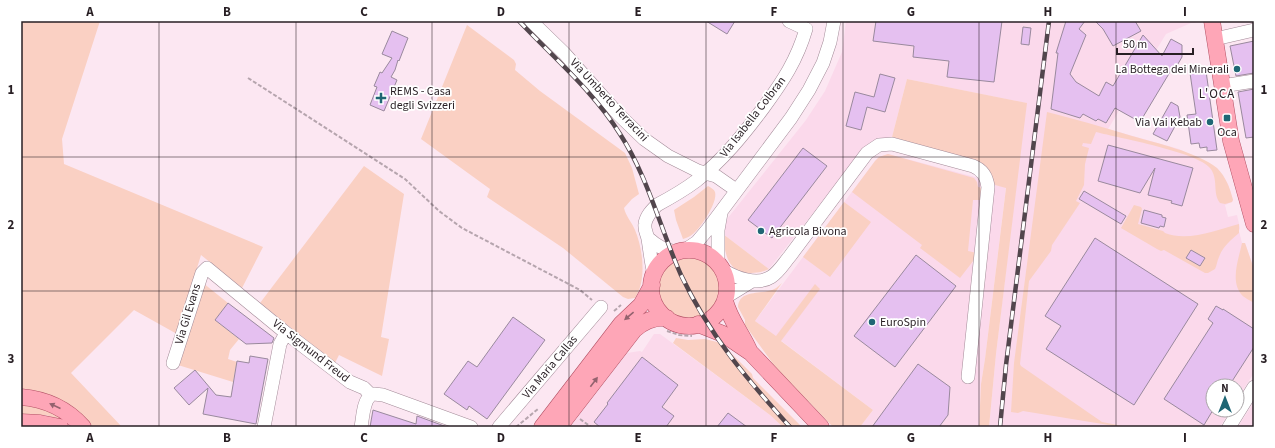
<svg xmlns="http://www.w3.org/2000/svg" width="1275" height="448" font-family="'Source Sans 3',sans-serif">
<rect width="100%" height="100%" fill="#fce7f2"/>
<path fill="#fbd9eb" d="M846,21H1195L1196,23H1191L1166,34L1108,129L1179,149L1217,168L1228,184L1233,200L1232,202L1225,205L1228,217L1237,215L1240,228L1239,231L1242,243H1245L1254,269V373L1237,399V386H1213V410H1230L1220,427H989L996,354L1026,103L907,79L892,137L879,139L871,142L864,148L769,269L723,234L727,219L806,120L825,91L842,52Z
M888,154L994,182L995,185L1006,187L985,359L981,384L979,427H860L873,410L755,321L875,161L879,157Z
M654,334H660L770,415L783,427H570L627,353L640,351L642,352Z
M1254,402V427H1238Z"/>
<path fill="#fad0c3" d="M21,21H100L62,139L64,164L263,247L242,288L201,255L177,334L134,310L71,373L122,427H91L67,407L21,392Z
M467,25L514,60L516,64L515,70L540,91L625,153L632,168L639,194L632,199L624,208C626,217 632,222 635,230C643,249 647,280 635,298L628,299L623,297L563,248L487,197L490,189L421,139Z
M907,79L1027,103L996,354L989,427H979L981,384L985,359L1006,188L995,185L987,168L979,162L892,137Z
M1047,112C1075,119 1103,127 1132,136C1156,143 1197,152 1217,168C1226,177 1230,188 1233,200L1232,202L1225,204L1220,203C1212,193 1219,179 1210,168C1197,152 1119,138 1096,132L1091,144L1083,143L1082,146L1089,148L1085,164L1084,185L1076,201L1080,203L1052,245L1051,251L1029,281L1020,364L1021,366L1102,422L1128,427H1121L1023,411L1018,413L1011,412L1014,363Z
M888,154L974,178L977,182L978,187L983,188V200H973L968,251L977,253V256L960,278L920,248L922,245L852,192L875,161L879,157Z
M364,166L404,194L381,337L389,339L382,376L339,355L335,363L260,303Z
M708,186C711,188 714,189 715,192C718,202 701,227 694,233C691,236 687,238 683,239L676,220L674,210L694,197Z
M844,202L871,222L830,277L803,257Z
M1134,205L1141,207L1142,209L1138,224L1163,231L1165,233C1188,242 1217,230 1239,224V233C1231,240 1223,246 1219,257C1217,261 1217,265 1215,269L1208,273H1205L1164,250L1161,251L1157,249L1121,228Z
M723,234L769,269C763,272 757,273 751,273C727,273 725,254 723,234Z
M1242,243H1245L1254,269V303C1250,300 1244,298 1241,294C1230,280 1239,258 1242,243Z
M659 288a30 30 0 1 1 60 0a30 30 0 1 1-60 0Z
M203,283L228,303L215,320L239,339L230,350L228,359L237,362L233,382L178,365Z
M782,283L755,321L776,336L815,284L820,289L781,341L873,410L860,427H833L776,368L745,325V320L738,307C739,291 757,294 768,291C774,290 778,287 782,283Z
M676,338L688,340L705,339L717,342L723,345L752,374L753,378L802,427H783L770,415L673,343Z
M21,402L34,404L70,422L45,415H21Z"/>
<path fill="#e5c0f0" stroke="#99899d" d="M706,21H735L727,34Z
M876,21H1002L994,82L947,77L949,61L913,57L914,46L873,41Z
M1066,21H1085L1079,29L1086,35L1070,74L1076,82L1099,96L1106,82L1113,86L1143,35L1162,56L1171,39L1182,45V57L1175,69L1173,67L1140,122L1115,108L1106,123L1098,119L1096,121L1083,114L1080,118L1051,109L1058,53H1056Z
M1095,21H1135L1141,31L1113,46L1103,29Z
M1023,27L1031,28L1029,45L1021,44Z
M392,31L408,38L399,61L398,60L395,70L391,77L397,80L384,111L370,105L377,87L374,86L380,72L382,73L392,58L382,54Z
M1254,41V73L1236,76L1230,46Z
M1206,71L1217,150L1207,151V147L1200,148L1199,143L1191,144L1187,115L1196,114L1190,73Z
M880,74L895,78L885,112L867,107L861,130L846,126L855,92L874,97Z
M1254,89V137L1246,138L1238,92Z
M1171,102L1178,106L1180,117L1167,141L1153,134Z
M1108,145L1193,168L1182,206L1171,203L1172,201L1148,195L1155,168L1140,193L1098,181Z
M803,148L827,166L772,238L748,220Z
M1084,191L1126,216L1121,224L1079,199Z
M1144,210L1162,215V217L1166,218L1164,227L1160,226L1159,228L1141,223Z
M1095,238L1198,304L1134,405L1046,349L1061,326L1045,316Z
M1191,250L1205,258L1200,266L1186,258Z
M916,255L956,286L895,367L854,336Z
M228,303L274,338L272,343L246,344L215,320Z
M1216,306L1223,310V309L1254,329V347L1229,386H1213V410L1204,425L1164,399L1213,323L1208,319Z
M513,317L545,340L487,419L469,406L467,410L444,394L468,361L477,367Z
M250,356L268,359L256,424L203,414L208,388L189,405L174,388L195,370L216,395L231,397L237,361L249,363Z
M642,357L678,385L662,407L674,416L666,427H600L594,422L608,404L607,403Z
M918,364L950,387L948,415L939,427H872Z
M373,410L416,424L417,416L447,427H370Z
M728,413L747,427H717Z"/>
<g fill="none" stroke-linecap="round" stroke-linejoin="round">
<defs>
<path id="minor" d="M531,21L564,53L618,114L644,139L668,156L698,171L716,176L736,190
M1215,39L1254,30
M1222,86L1254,81
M648,238C657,246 664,250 676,252
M685,250L697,242L708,229L791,118L809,90L823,63L830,42L834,21
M718,263V230L721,213
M723,270C736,278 757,286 771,277C779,272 784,263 790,256L867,153L879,145L892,144L973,166C983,170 987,177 988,187L968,377
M654,274C651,263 650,251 648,239C647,234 644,229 645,224C646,216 652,210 657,205C670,198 684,190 696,181C723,160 744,134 764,107C783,81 797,60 806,29L789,21
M726,297L752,281
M173,363L202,273L207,268L286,333L350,382L364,388L371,395L374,394L383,395L471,427
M264,427L280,344L286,333
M361,427C363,417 363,401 371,395
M499,427L601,307
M1229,427L1254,387"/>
<path id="major" d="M1212,21L1231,141L1254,224
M651 288a38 38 0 1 1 76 0a38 38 0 1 1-76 0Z
M725,301C730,320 741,332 749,350
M698,324L723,334L751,353L821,427
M21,397C45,399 67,409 83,427
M21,422L40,423L60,427
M542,427L621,324L641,305L652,285
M559,427L634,330C644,321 654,317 667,318"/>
</defs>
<use href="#minor" stroke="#a38b98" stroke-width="14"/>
<use href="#major" stroke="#b25064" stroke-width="17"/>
<path stroke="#b6a5ae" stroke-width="2" stroke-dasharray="4 2" stroke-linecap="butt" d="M248,78L405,179L439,211L462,228L580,290L592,300
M614,311L621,305
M667,331L679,335L692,336
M580,419L591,427
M516,427L538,409"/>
<use href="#minor" stroke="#fff" stroke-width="13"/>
<use href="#major" stroke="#fea6b7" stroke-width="16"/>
<defs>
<path id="rail" d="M519,21C554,58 593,91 620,134C648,177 660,228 681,275C710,336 746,378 790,427
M1000,427L1006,365L1049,21"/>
</defs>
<use href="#rail" stroke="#52464d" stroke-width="4.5"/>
<use href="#rail" stroke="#fff" stroke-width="3" stroke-dasharray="9" stroke-linecap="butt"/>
</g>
<defs><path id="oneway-solid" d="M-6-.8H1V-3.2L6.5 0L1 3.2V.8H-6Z"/></defs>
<g fill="#93626e">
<use href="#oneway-solid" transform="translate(629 316) rotate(140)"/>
<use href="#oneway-solid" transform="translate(594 382) rotate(-53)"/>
<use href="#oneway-solid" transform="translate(55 406) rotate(-156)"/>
</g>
<path fill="none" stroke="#281f24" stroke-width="1" stroke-opacity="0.55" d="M159,21V427M296,21V427M432,21V427M569,21V427M706,21V427M843,21V427M979,21V427M1116,21V427M21,157H1254M21,291H1254"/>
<g fill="#1f6674" stroke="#fff" stroke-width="1.5">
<circle cx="1237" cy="69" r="4"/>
<path d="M379 92h4v4h4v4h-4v4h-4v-4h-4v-4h4z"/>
<rect x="1223" y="114" width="8" height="8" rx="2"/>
<circle cx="1210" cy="122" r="4"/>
<circle cx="761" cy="231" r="4"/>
<circle cx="872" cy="322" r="4"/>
</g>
<g text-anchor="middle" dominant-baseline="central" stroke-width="3.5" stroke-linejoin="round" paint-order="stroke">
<g font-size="12" fill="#281f24" stroke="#fff" text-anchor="start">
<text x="1229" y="69" text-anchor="end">La Bottega dei Minerali</text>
<text x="390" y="91">REMS - Casa<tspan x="390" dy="14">degli Svizzeri</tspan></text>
<text x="1202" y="122" text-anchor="end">Via Vai Kebab</text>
<text x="1227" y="132" text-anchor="middle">Oca</text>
<text x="769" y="231">Agricola Bivona</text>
<text x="880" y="322">EuroSpin</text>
</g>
<g font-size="12" fill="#281f24" stroke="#fff">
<text transform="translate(609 100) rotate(47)">Via Umberto Terracini</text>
<text transform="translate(753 117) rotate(-52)">Via Isabella Colbran</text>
<text transform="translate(188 314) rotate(-73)">Via Gil Evans</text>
<text transform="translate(311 351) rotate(38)">Via Sigmund Freud</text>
<text transform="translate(550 367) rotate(-50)">Via Maria Callas</text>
</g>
<g font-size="13" letter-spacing="1" fill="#281f24" stroke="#fff">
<text x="1217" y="94">L'OCA</text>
</g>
</g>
<rect width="1275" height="448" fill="none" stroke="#ffffff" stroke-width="44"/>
<g transform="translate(1225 398)"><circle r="19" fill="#ffffff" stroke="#a9a5a7"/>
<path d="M0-3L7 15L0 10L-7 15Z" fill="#1f6674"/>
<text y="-6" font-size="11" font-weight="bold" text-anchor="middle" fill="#281f24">N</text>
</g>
<path d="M1117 48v6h76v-6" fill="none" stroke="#281f24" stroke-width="2"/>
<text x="1123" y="48" font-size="12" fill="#281f24" stroke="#ffffff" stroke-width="3" paint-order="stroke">50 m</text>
<rect x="22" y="22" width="1231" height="404" fill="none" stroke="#281f24" stroke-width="1.5"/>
<g font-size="13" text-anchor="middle" font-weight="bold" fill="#281f24">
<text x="90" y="16">A</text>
<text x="227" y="16">B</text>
<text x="364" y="16">C</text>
<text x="501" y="16">D</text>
<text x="638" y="16">E</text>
<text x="774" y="16">F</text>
<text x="911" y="16">G</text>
<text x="1048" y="16">H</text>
<text x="1185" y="16">I</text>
<text x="11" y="94">1</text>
<text x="1264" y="94">1</text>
<text x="11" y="229">2</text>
<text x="1264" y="229">2</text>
<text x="11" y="363">3</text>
<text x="1264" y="363">3</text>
<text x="90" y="442">A</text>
<text x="227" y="442">B</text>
<text x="364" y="442">C</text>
<text x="501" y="442">D</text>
<text x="638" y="442">E</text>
<text x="774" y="442">F</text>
<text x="911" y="442">G</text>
<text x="1048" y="442">H</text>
<text x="1185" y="442">I</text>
</g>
</svg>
